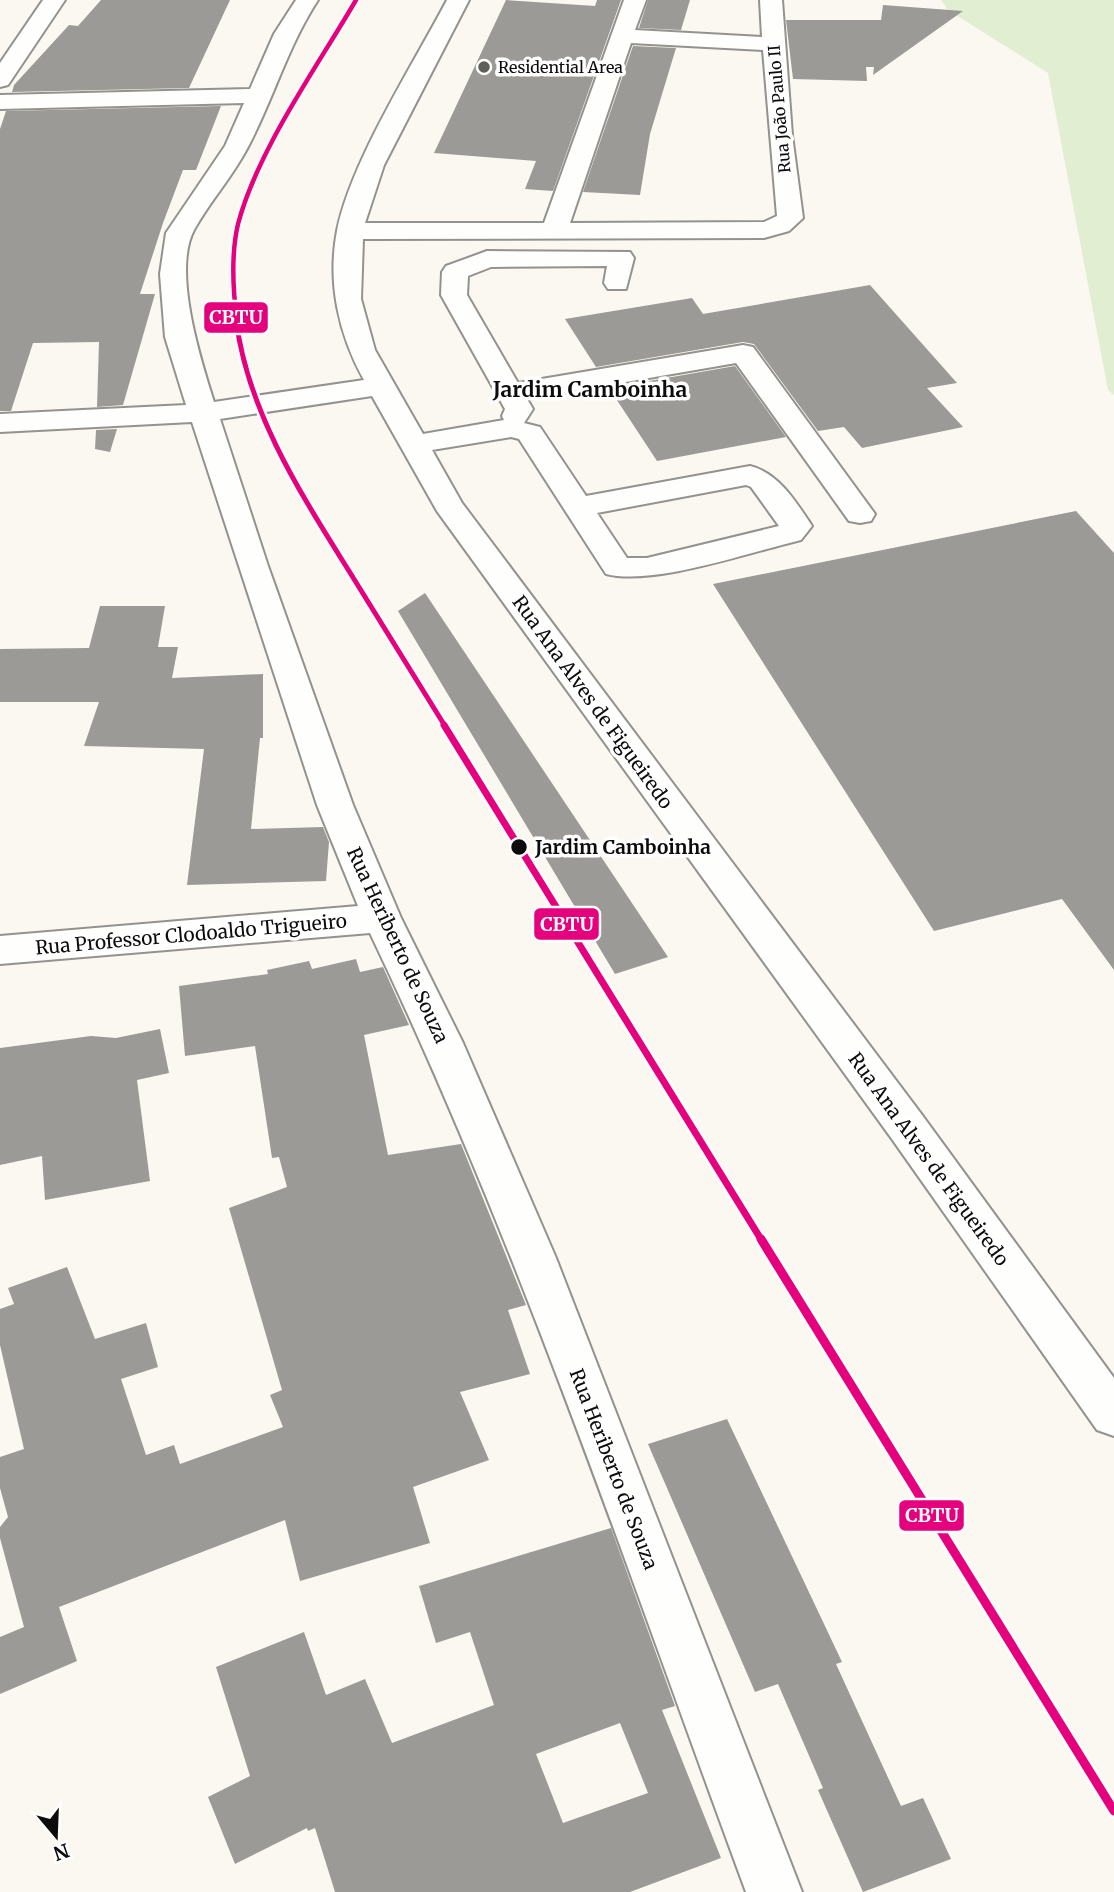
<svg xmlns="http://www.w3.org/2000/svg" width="1114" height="1892" font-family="Merriweather,serif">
<rect width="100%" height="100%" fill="#faf8f0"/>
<path fill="#e2eed1" d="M941,0H1114V395L1108,390L1048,73L948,10Z"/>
<path fill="#9c9a96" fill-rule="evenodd" d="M101,0H230L189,88L12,92L14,85L69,25L78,26Z
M506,0L595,6L597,0H621L553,191L525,189L536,161L434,153Z
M648,0H690L681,30L639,28Z
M883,5L963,11L873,75L874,67H866L867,81L793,79L786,20H881Z
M633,46L676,48L650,134L640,195L583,192Z
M221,106L196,170H183L163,223L140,294H155L123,405L97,407L99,342L33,343L11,411H0V129L6,111Z
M870,285L957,383L927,388L963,427L862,448L844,427L818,431L754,344L743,342L596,367L565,319L692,298L703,314Z
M735,366L786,437L657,461L609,388Z
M117,429L110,452L95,449L96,430Z
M1076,511L1114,553V970L1062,899L934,931L713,584Z
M425,593L668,957L615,974L398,611Z
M100,606H165L158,647H178L172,678L263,674V738H260L251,829L323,827L329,842L326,881L187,885L204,749L84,746L99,702H0V649L89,648Z
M356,959L360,972L383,967L409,1025L364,1035L388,1155L461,1144L526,1305L508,1310L530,1374L460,1392L489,1460L413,1487L430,1543L300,1581L285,1520L59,1607L77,1661L0,1694V1637L24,1627L0,1538V1527L8,1517L0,1488V1457L24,1449L0,1345V1309L14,1304L8,1288L67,1267L95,1339L146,1323L158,1367L121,1379L146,1455L174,1445L180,1464L283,1427L270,1395L282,1390L229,1208L287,1187L279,1157L272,1158L255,1046L185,1056L179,986L268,974L267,970L309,961L312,969Z
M160,1029L169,1073L137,1080L150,1181L45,1200L42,1156L0,1165V1048L91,1036L116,1038Z
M727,1419L842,1662L836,1664L901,1806L923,1798L951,1859L863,1892L818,1790L823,1788L778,1684L755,1692L648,1444Z
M611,1528L675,1706L662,1710L721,1858L630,1892H335L315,1828L308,1831L307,1828L235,1864L208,1797L250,1776L216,1667L304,1632L326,1695L365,1679L392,1743L494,1705L470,1632L436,1643L419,1586ZM620,1723L648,1793L563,1823L536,1754Z"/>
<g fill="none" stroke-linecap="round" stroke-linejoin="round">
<defs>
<path id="minor" d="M43,0H65L8,85L0,87V63Z
M296,0H318C288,46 274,97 249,145C234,175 210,201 194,230C172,271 201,361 214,402L364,380C339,335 327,283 337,231C351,161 413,65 447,0H469L384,165L365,223H544L624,0H646L635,30L762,37L760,0H782L792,135L803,218L789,231L764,238L363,239L361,299L375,350L423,434L504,420L502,416L505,409L441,295L442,272L446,266L487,251L630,252L634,258L626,289H608L604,283L607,266L491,267L468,276L467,295L518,383L743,345L753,347L875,514L871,521L860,523L849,521L736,363L527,399L533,409L524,423L540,427L586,496L750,466C779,473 796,502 812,526L801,540C750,552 654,586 606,574L519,439L511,437L432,450L462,503L922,1115L1114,1378V1436L1097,1430L892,1139L437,511L372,396L220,419L268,566L353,805L401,918L463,1043L556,1258L802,1892H746C627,1570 518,1242 370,933L0,964V936L358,906L317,805L192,422L0,432V414L186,405L165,337L160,274L166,233L225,146L244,103L0,109V95L250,89L274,34ZM631,43L763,50L777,216L764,222L570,223ZM746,485L751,487L779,526L647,558H627L597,513Z"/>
</defs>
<use href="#minor" stroke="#93928f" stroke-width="4"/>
<use href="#minor" fill="#fefefd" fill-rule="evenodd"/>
<defs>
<path id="rail-1-far3" d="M237,321C233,291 231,254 238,224C258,149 317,67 356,0"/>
<path id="rail-1-far2" d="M236,319C247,411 301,494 349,571C381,623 413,675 445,726"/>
<path id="rail-1-far1" d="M444,725L762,1241"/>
<path id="rail-1" d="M761,1239L1114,1811"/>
</defs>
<use href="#rail-1-far3" stroke="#fff" stroke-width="8"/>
<use href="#rail-1-far2" stroke="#fff" stroke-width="10"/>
<use href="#rail-1-far1" stroke="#fff" stroke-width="12"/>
<use href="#rail-1" stroke="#fff" stroke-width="14"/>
<use href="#rail-1-far3" stroke="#e5007d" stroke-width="4.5"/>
<use href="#rail-1-far2" stroke="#e5007d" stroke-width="5"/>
<use href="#rail-1-far1" stroke="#e5007d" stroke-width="7"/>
<use href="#rail-1" stroke="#e5007d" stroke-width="9"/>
</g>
<circle fill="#5f5f5c" stroke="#fff" stroke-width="2.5" cx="484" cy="67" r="7"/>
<circle fill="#0c0c0c" stroke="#fff" stroke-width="2.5" cx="519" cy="847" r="9"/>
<g text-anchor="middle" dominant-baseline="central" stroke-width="7" stroke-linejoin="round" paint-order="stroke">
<g font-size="16" fill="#0c0c0c" stroke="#fff" text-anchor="start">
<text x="498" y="67">Residential Area</text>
</g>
<g font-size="16" fill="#0c0c0c" stroke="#fff">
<text transform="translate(779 109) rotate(-95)">Rua João Paulo II</text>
</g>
<g font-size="19" fill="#0c0c0c" stroke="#fff">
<text transform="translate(593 702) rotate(54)">Rua Ana Alves de Figueiredo</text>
<text transform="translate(191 934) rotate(-5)">Rua Professor Clodoaldo Trigueiro</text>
<text transform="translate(398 945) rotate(65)">Rua Heriberto de Souza</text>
<text transform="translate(929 1159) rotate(54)">Rua Ana Alves de Figueiredo</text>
<text transform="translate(614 1469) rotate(69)">Rua Heriberto de Souza</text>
</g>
<g font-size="19" font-weight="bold" fill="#0c0c0c" stroke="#fff" text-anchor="start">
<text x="535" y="847">Jardim Camboinha</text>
</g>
<g font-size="21" font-weight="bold" fill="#0c0c0c" stroke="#fff">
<text x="590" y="389">Jardim Camboinha</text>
</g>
</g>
<g stroke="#fff" stroke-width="2.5">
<rect x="203" y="301" width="66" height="33" rx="7" fill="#e5007d"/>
<rect x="533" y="907" width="67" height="34" rx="7" fill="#e5007d"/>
<rect x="898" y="1499" width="67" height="33" rx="7" fill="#e5007d"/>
</g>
<g font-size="19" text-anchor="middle" font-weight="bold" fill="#fff">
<text x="236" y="324">CBTU</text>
<text x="567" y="931">CBTU</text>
<text x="932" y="1522">CBTU</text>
</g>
<g transform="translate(56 1836) rotate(161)" stroke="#ffffff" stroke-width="5" paint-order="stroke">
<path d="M0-5L12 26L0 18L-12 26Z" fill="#0c0c0c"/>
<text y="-10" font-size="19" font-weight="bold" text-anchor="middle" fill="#0c0c0c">N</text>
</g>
</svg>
